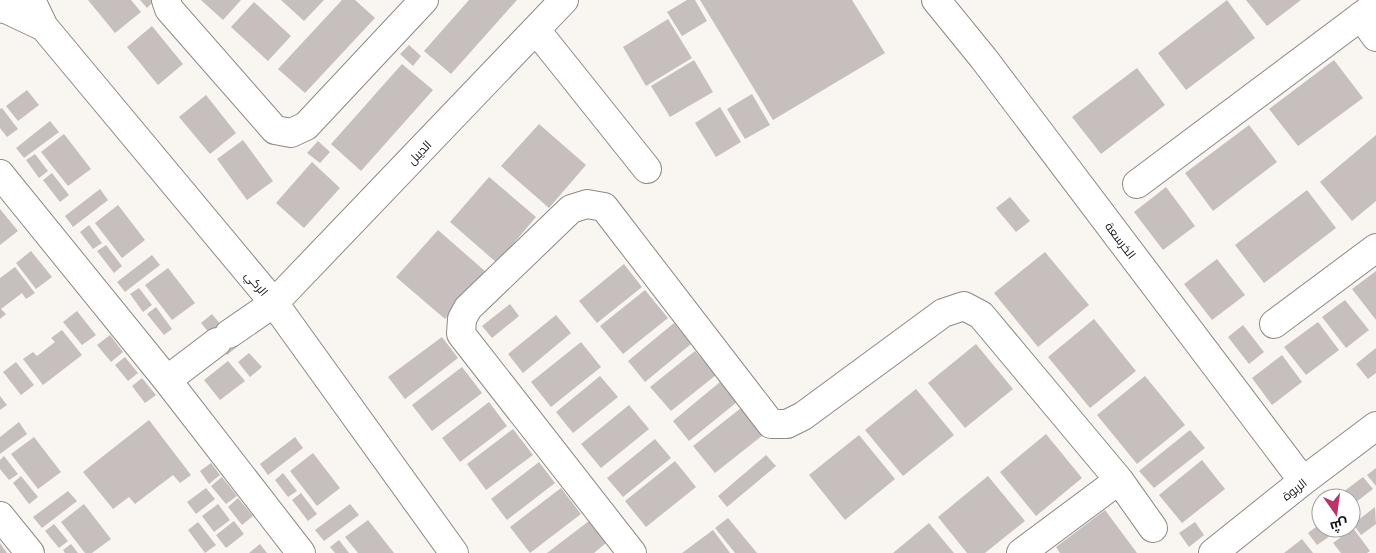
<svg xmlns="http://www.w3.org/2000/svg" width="1376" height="553" font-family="Commissioner,Cairo,sans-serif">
<rect width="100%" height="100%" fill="#f9f5f1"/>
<path fill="#c6bfbe" d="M88,0H131L141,12L115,33Z
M140,0H153L154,1L147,8Z
M201,0H241L223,20Z
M281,0H324L304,21Z
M342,0H355L375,18L305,93L278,69Z
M469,0H517L451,74L424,51Z
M687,0H695L707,21L682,36L667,12Z
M700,0H852L885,53L773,120Z
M1227,0L1255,38L1186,90L1158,53Z
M1246,0H1301L1267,26Z
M254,2L291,36L268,61L231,27Z
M668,19L692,58L646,86L623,47Z
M152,26L183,64L158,85L127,47Z
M409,45L421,56L413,66L400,54Z
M694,60L713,92L670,117L651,86Z
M1334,60L1363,98L1298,146L1269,109Z
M402,64L433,90L361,171L331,144Z
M1137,68L1165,105L1101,154L1072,117Z
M27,90L39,105L18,121L6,106Z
M752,94L770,125L745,139L727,109Z
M206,95L236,133L210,154L179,117Z
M720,107L741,142L716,157L695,123Z
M2,108L18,129L7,137L0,128V109Z
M50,121L59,132L24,158L16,148Z
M539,124L586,165L549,208L501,166Z
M1249,125L1277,162L1213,211L1185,173Z
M64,134L91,169L68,186L41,152Z
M1376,135V201L1352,221L1320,182Z
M243,140L273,181L247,200L217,159Z
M318,141L330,152L320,163L307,153Z
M35,154L48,171L39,178L26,160Z
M312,162L340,188L304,228L276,203Z
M52,173L69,195L60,202L43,180Z
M489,177L536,217L497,263L450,222Z
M1166,187L1195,226L1163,250L1134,212Z
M100,189L108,200L73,227L65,216Z
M1307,190L1336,228L1264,283L1235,245Z
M1010,197L1030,221L1016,232L996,208Z
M118,205L145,240L122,258L95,223Z
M0,209L18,231L0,245Z
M89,225L102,243L93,249L80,232Z
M438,230L486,272L445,319L396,277Z
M106,245L122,266L114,273L97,251Z
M31,251L52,277L36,289L16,263Z
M1045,252L1089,305L1038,347L994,293Z
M152,255L160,265L125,292L117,282Z
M1217,259L1245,295L1212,320L1184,284Z
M624,264L642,287L597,323L579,301Z
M15,267L35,293L26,299L22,293L1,309L6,314L0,319V278Z
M168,268L195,303L172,320L145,285Z
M1376,271V320L1352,289Z
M139,288L152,305L143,312L130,294Z
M645,290L668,318L623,354L600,326Z
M1345,300L1369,330L1346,348L1322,317Z
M510,304L519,316L492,338L482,326Z
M156,307L172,329L164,335L147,314Z
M77,311L96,335L82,345L63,322Z
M212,314L238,346L227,355L201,323Z
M556,315L571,333L523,373L508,354Z
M1094,319L1136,371L1090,408L1048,357Z
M1318,322L1339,350L1306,375L1284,347Z
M674,323L691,344L645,382L628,361Z
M1243,325L1264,352L1249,364L1228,337Z
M62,330L82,355L43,385L23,359L33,352L37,356L55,342L51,338Z
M110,335L123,352L111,362L97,345Z
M442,337L458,358L405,399L388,377Z
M581,342L601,367L551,407L531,382Z
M976,344L1013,389L965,428L928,383Z
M1376,348V373L1368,379L1356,364Z
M695,351L716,375L671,411L650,387Z
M249,353L262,367L250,377L238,362Z
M1282,355L1302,382L1272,405L1252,378Z
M125,357L138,373L128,381L115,365Z
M228,361L245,381L220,400L204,380Z
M16,362L34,385L21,395L3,372Z
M462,367L482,393L432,431L412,405Z
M600,376L618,397L573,433L556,412Z
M1145,376L1185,425L1137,464L1097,415Z
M142,378L156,395L145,403L132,386Z
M720,382L737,402L689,441L673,421Z
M916,389L954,435L903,476L865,430Z
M0,396L7,405L0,410Z
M489,402L507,426L460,462L442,438Z
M629,405L649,429L601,468L581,444Z
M741,408L763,435L715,473L693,446Z
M149,420L191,475L180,483L173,475L135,504L129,497L113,509L83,472Z
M19,422L27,434L0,454V437Z
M513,429L533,455L486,490L467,464Z
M1190,430L1205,448L1154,488L1139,471Z
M1046,434L1082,478L1036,516L1000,472Z
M859,435L895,479L845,520L809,475Z
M34,437L61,472L38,489L11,454Z
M295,437L303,448L268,475L260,464Z
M655,439L671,458L623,497L607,478Z
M313,453L340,488L317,506L290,471Z
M766,455L776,466L727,507L718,496Z
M4,456L18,474L9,480L0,469V460Z
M1202,460L1225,489L1182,523L1159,495Z
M675,461L696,487L646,527L625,501Z
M539,462L555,483L507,520L491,499Z
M211,463L220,475L209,484L200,471Z
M1376,468V486L1367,475Z
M283,473L297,491L288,497L275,480Z
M21,476L38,497L29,504L13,483Z
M988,476L1025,521L985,553H967L938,517Z
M222,477L237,496L226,504L211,486Z
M1363,477L1373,489L1351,506V498H1335Z
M206,488L215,499L196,514L187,502Z
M561,488L581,514L530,553L510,527Z
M68,491L77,501L42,528L33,517Z
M301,493L317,514L308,521L292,500Z
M238,498L253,516L242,525L228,507Z
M84,504L111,539L92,553H85L61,522Z
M218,504L230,520L214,532L202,516Z
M350,504L359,515L324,541L315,530Z
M1375,507L1376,524L1361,535L1353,524Z
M1105,510L1137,553H1060L1056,547Z
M728,518L757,553H735L715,528Z
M368,520L394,553H358L345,537Z
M234,521L244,534L226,548L216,535Z
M589,521L606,543L594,553H547Z
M198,522L216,545L205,553L188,530Z
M1195,522L1204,535L1189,547L1179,533Z
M929,523L954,553H893Z
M1321,523V528H1324L1330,536L1317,545L1308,533Z
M54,524L68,541L59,548L45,531Z
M1353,528L1370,551L1367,553H1341L1333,543Z
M713,530L730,553H682Z
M1302,539L1313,553H1284Z
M339,540L349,553H335L330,547Z
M0,543L7,553H0Z
M71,544L78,553H65L63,550Z
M260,544L267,553H249Z"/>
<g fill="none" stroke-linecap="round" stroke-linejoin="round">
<defs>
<path id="minor" d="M31,0L44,27L274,303L454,553
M166,0L169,9L275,130L291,133L306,126L424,0
M936,0L984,59L1303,481
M0,8L8,10L44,27
M1361,16L1376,37
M536,30L647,169
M0,174L167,380L301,553
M1137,184L1376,5
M1274,324L1376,248
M229,334L274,303L564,0
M167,380L217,342
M0,516L30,553
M632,553L461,334L462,319L468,308L571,209L587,204L604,207L771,424H787L803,416L943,313L964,306L981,315L1119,480L1153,528
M1021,553L1119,480
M1213,553L1303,481L1376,426"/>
</defs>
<use href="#minor" stroke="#8d8985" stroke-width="30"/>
<use href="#minor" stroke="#fff" stroke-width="28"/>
</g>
<g text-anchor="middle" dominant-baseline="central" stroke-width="5" stroke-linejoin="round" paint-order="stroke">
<g font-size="12" fill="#131210" stroke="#fff">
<text transform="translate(419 152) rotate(-46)">الديبل</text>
<text transform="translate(1121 240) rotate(53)">الخرسعة</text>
<text transform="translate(257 283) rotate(50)">الركي</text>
<text transform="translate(1294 489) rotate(-38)">الربوة</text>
</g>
</g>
<g transform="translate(1336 513) rotate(166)"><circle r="24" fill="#ffffff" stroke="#a1a09f"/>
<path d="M0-4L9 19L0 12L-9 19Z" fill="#bd3269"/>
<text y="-8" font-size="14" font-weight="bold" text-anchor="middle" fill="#131210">ش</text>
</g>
</svg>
